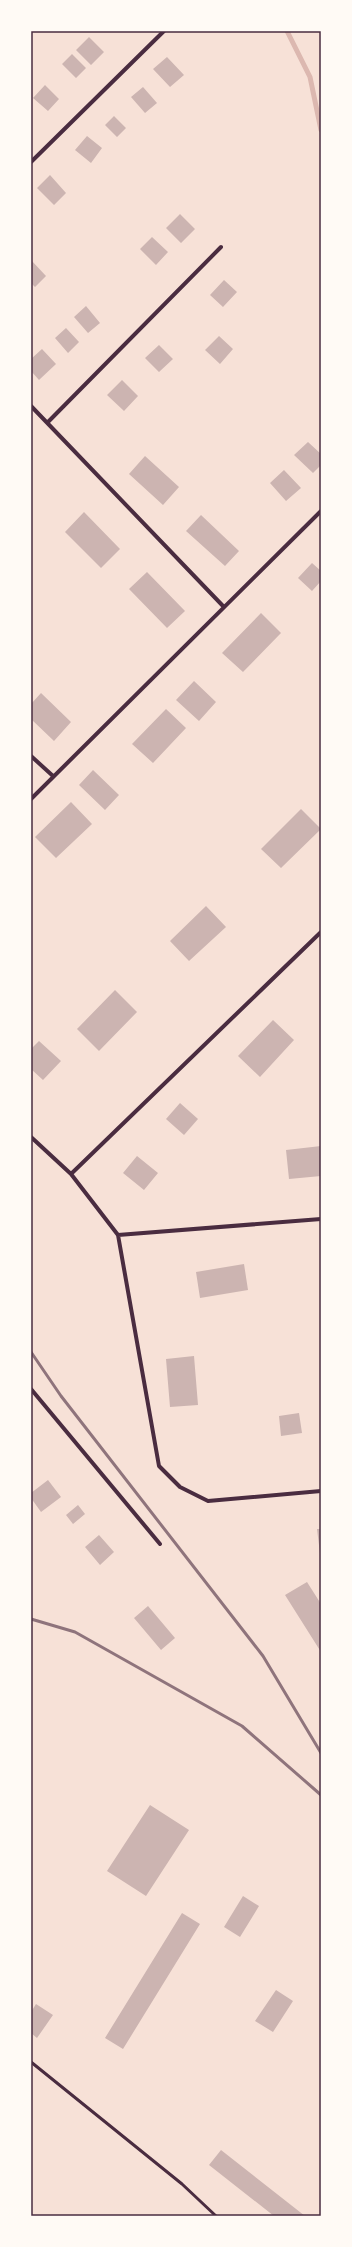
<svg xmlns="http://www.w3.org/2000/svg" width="352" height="2247" font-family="'Noto Serif',serif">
<rect width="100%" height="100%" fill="#f7e1d7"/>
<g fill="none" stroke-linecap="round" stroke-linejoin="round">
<path stroke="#dcb8b0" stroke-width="5" d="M287,31L310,77L321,130"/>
</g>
<path fill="#ccb4b1" d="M89,37L104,52L91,65L76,50Z
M72,54L86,68L76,78L62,64Z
M167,57L184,75L170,87L153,69Z
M45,85L59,99L48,111L33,98Z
M143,87L157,103L145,113L131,97Z
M114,116L126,128L117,137L105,125Z
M87,136L102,148L91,163L75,150Z
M50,175L66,193L54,205L37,188Z
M180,214L195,229L181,243L166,228Z
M152,237L168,252L156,265L140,249Z
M31,260L46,276L35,287L31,283Z
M224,280L237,292L223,307L210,295Z
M86,306L100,323L88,333L74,317Z
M66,328L79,342L68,353L55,338Z
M219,336L233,349L220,364L205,350Z
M159,345L173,359L159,372L145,358Z
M42,349L56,364L39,380L31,371V359Z
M122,380L138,396L124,411L107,395Z
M308,442L321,454V465L313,473L294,455Z
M145,456L179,487L163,505L129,474Z
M284,470L301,488L286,501L270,483Z
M84,512L120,549L101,568L65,532Z
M201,515L239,551L225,566L186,531Z
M312,563L321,571V581L312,591L298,578Z
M147,572L185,611L167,628L129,589Z
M261,613L281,633L243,672L222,653Z
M194,681L216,702L199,721L176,700Z
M41,693L71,722L54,741L31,719V704Z
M166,709L186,728L153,763L132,744Z
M93,770L119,795L105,810L79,785Z
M71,802L92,824L56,858L35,837Z
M301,809L321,829L281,868L261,849Z
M206,906L226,927L189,961L170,941Z
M115,990L137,1012L99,1051L77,1029Z
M273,1020L294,1040L260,1077L238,1056Z
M39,1041L61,1061L43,1080L31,1069V1049Z
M180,1103L198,1119L184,1135L166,1119Z
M321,1146V1176L289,1179L286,1150Z
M137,1156L158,1173L144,1190L123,1173Z
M244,1264L248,1290L200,1298L196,1272Z
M194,1356L198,1405L170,1407L166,1359Z
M299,1413L302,1433L281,1436L279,1416Z
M48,1480L61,1497L41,1512L31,1498V1493Z
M78,1505L85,1514L73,1524L66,1515Z
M317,1529H321V1553H320Z
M99,1535L114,1552L100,1565L85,1547Z
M307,1582L321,1604V1652L285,1595Z
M148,1606L175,1638L161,1650L134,1618Z
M150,1805L189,1830L146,1896L107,1871Z
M243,1896L259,1906L240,1937L224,1927Z
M182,1913L200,1924L123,2049L105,2038Z
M276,1990L293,2001L273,2032L255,2021Z
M36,2004L53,2015L37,2038L31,2033V2012Z
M221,2150L305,2216H274L209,2165Z"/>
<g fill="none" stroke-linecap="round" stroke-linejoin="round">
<path stroke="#4a2c40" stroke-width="3" d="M31,2062L182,2184L216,2216"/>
<path stroke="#4a2c40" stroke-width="4" d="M31,162L164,31
M31,406L223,606
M48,422L221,247
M31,756L53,776
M31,799L321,511
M31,1137L71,1174L118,1235L159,1466L180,1487L208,1501L321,1491
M71,1174L321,932
M118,1235L321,1219
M31,1389L160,1544"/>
<path stroke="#8f747c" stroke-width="3" d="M31,1352L61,1396L263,1656L321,1753
M31,1619L75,1632L242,1726L321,1795"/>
</g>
<rect width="352" height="2247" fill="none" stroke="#fffaf5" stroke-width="64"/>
<rect x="32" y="32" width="288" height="2183" fill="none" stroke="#4a2c40" stroke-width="1.5"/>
</svg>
